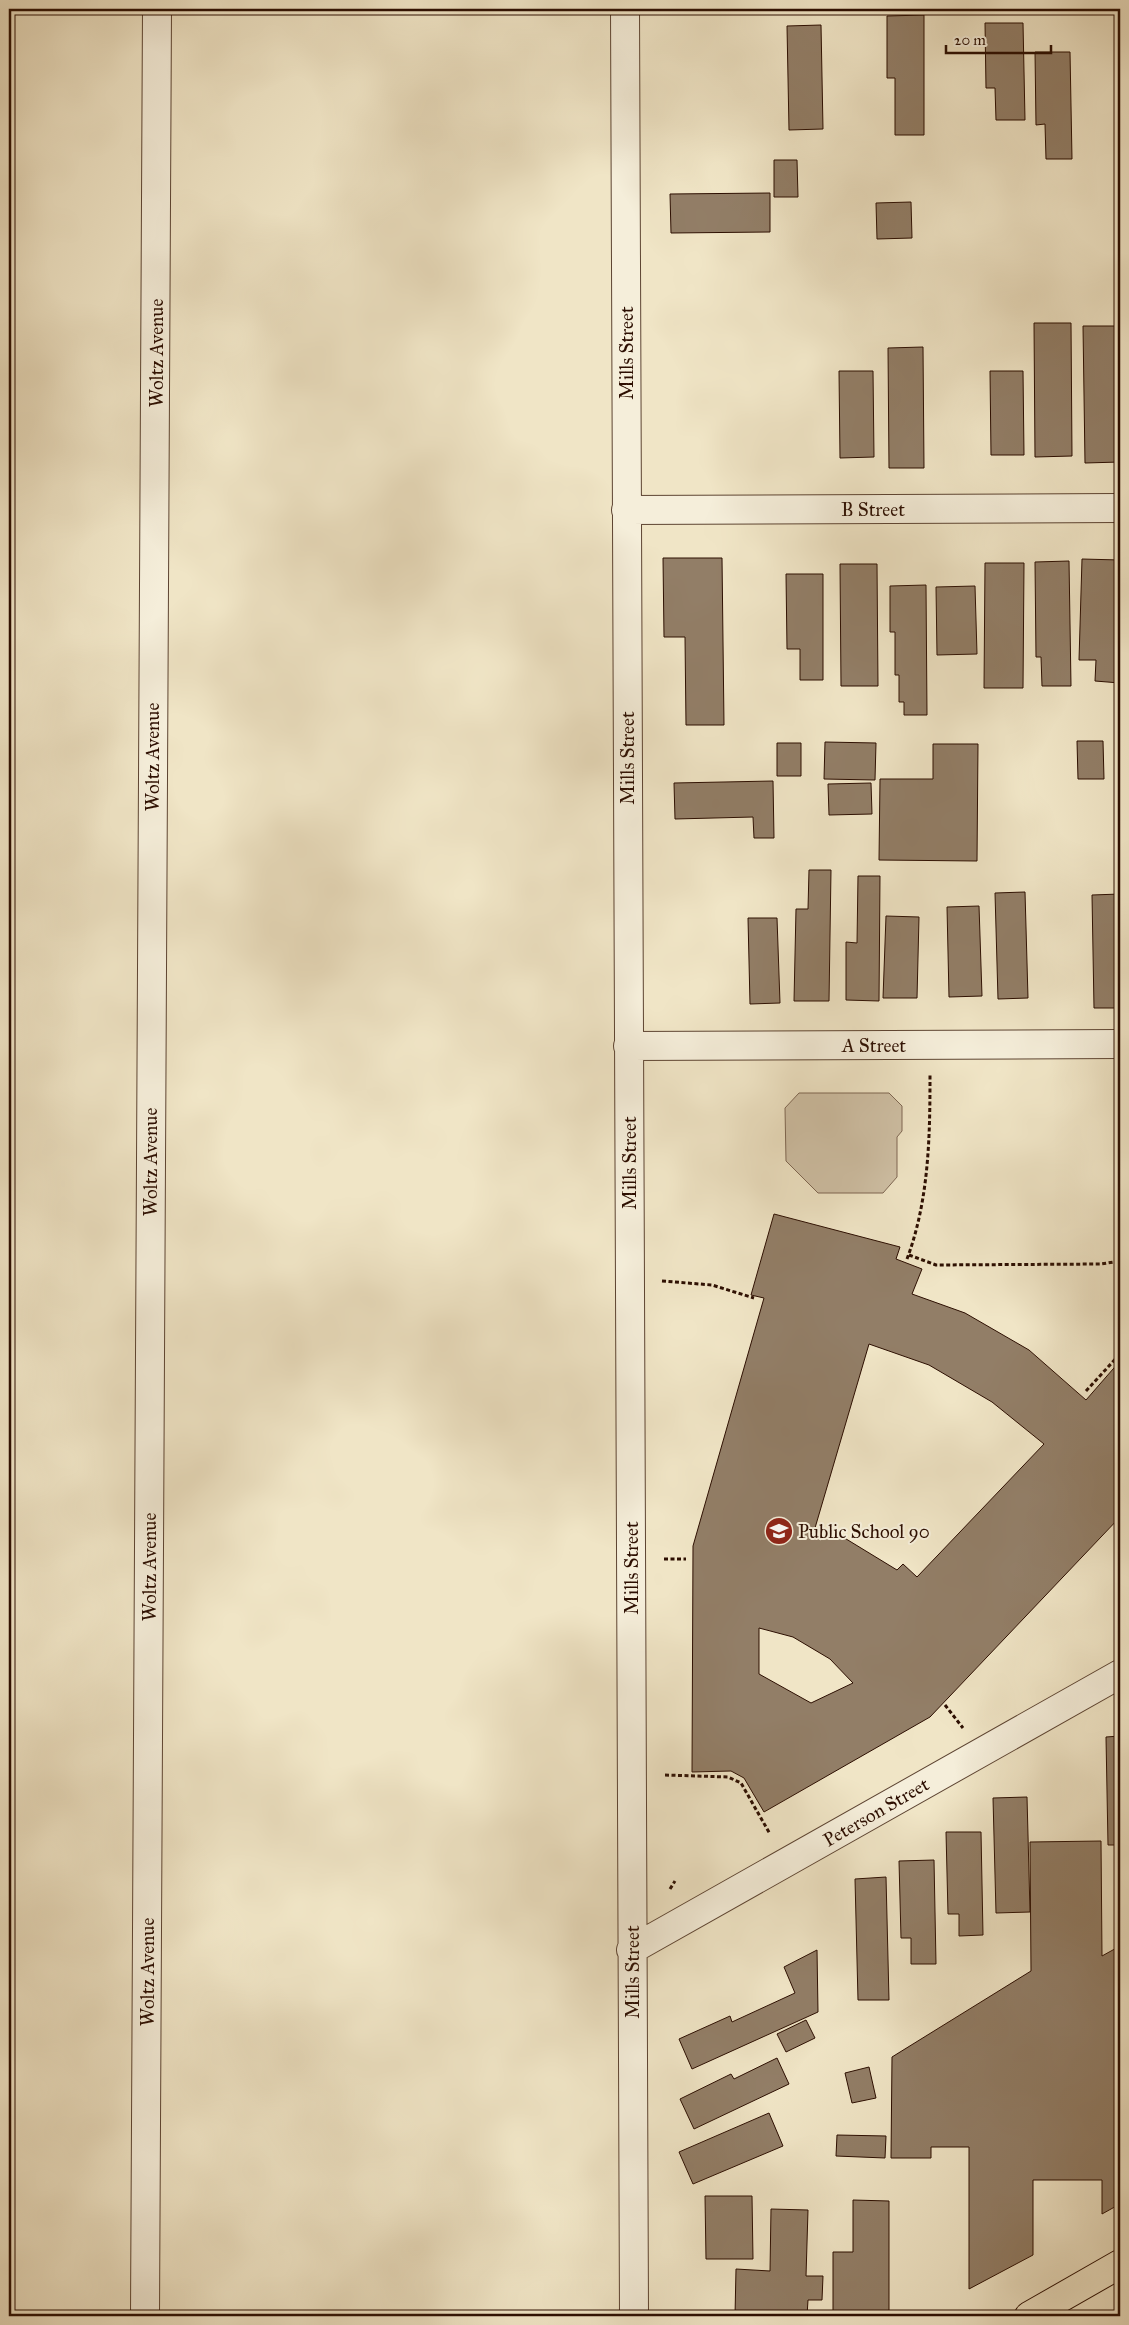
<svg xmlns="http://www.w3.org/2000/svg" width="1129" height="2325" font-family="'IM FELL Great Primer',serif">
<rect width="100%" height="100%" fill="#f0e5c6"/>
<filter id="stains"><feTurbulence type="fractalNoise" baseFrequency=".004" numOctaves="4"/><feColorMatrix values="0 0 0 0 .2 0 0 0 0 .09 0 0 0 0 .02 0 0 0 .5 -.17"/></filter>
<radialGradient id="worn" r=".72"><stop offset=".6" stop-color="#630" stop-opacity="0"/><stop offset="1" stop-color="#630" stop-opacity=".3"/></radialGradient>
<path fill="#cfc0a5" stroke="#7e6753" d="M799,1093H889L902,1106V1131L897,1137V1177L883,1193H818L786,1161L785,1108Z"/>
<path fill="#927e67" stroke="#2c0e01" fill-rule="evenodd" d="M924,15V135H895V78H887V16Z
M985,23H1023L1025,120H996L995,88H986Z
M821,25L823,129L789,130L787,26Z
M1035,52H1070L1072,159H1046L1045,124L1036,125Z
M774,160H797L798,197H774Z
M770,193V232L671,233L670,194Z
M911,202L912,238L877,239L876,203Z
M1034,323H1071L1072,456L1035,457Z
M1083,326H1117L1120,462L1085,463Z
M923,347L924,468H889L888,348Z
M839,371H873L874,457L840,458Z
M990,371H1023L1024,455H991Z
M663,558H722L724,725H686L685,637H664Z
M1082,559L1120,560V683L1095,681L1096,660H1079Z
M1069,561L1071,686H1042L1041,657H1036L1035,562Z
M985,563H1024L1023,688H984Z
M840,564H877L878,686H841Z
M786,574H823V680H800V649H787Z
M926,585L927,715H904V702H899V675H895V632H890V586Z
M975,586L977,654L937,655L936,587Z
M1077,741H1103L1104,779H1078Z
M825,742L876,743L875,780L824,779Z
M777,743H801V776H777Z
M933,744H978L977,861L879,860L880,779H933Z
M773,781L774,838H754L753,817L675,819L674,783Z
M871,783L872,814L829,815L828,784Z
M809,870H831L829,1001H794L796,909H808Z
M858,876H880L879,1001L846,1000V942L857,943Z
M1025,892L1028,998L998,999L995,893Z
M1120,894V1008H1094L1092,895Z
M979,906L982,996L949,997L947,907Z
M886,916L919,917L917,998H883Z
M748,918H777L780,1003L750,1004Z
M774,1214L900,1247L896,1259L922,1269L912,1294L965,1313L1029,1350L1086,1400L1120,1361V1517L930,1717L764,1812L744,1778L731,1771L692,1772L693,1546L764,1298L751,1295ZM869,1344L929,1365L992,1402L1044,1444L917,1577L903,1564L897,1570L838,1534L815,1528ZM759,1628L793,1637L830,1659L853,1683L811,1703L759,1674Z
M1120,1736V1875H1118L1117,1845H1108L1106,1737Z
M1027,1797L1030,1912L996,1913L993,1798Z
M946,1832H981L983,1935L959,1936V1914H948Z
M1101,1841L1102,1956L1120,1946V2204L1102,2214V2180H1033V2255L969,2289V2147H931V2158H891L892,2057L1031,1971L1030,1842Z
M934,1860L936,1964H911V1938H901L899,1861Z
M886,1877L889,2000H858L855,1879Z
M817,1950L818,2012L692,2069L679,2039L730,2016L732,2022L795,1993L784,1967Z
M806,2020L815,2038L786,2052L777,2034Z
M777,2058L789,2084L694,2129L680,2099L731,2074L734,2079Z
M869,2067L876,2098L852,2103L845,2073Z
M769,2113L783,2146L693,2184L679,2152Z
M837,2135L886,2136L885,2158L836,2156Z
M705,2196H752L753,2259H706Z
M853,2200L889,2201V2316H833V2252H853Z
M771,2209L808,2210L806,2276H823L822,2300H808L807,2316H735L736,2269L770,2271Z"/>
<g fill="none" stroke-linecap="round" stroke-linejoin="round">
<defs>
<path id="minor" d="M625,9L634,2316
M626,510L1120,508
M628,1046L1120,1044
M631,1950L1120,1674
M145,2316L157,9"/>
<path id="major" d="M1029,2316L1120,2264"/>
</defs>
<use href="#minor" stroke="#5d4432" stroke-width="30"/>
<use href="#major" stroke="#2c0e01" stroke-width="30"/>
<path stroke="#2c0e01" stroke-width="3" stroke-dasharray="4 2.5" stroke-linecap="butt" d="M909,1255L936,1265L1101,1264L1120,1261
M907,1259C929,1200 930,1137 930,1075
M662,1281L712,1285L754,1298
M1086,1391L1120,1354
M664,1559H686
M945,1705L963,1728
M665,1775L728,1777L741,1783L770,1834
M670,1889L675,1881"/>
<use href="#minor" stroke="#f5eeda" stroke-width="28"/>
<use href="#major" stroke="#f0e5c6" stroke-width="28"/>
</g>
<defs>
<symbol id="school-disc" viewBox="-11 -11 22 22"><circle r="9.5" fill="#8f2418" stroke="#f5eeda"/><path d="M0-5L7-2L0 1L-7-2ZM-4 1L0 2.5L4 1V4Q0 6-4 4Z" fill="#fff"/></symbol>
</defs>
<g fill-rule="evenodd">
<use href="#school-disc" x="763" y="1515" width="32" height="32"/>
</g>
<g text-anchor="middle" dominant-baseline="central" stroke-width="4" stroke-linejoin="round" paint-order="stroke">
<g font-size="19" fill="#2c0e01" stroke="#f5eeda">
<text transform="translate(156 353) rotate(-90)">Woltz Avenue</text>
<text transform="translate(626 353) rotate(-90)">Mills Street</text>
<text x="873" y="509">B Street</text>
<text transform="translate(152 757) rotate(-90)">Woltz Avenue</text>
<text transform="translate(627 758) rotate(-90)">Mills Street</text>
<text x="874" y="1045">A Street</text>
<text transform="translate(150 1162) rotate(-90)">Woltz Avenue</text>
<text transform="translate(629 1163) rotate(-90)">Mills Street</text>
<text transform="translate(149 1567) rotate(-90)">Woltz Avenue</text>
<text transform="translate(631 1568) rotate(-90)">Mills Street</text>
<text transform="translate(876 1812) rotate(-30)">Peterson Street</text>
<text transform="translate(147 1972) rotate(-90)">Woltz Avenue</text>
<text transform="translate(632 1972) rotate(-90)">Mills Street</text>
</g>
<g font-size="19" fill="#2c0e01" stroke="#f5eeda" text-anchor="start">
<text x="798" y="1531">Public School 90</text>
</g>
</g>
<rect width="1129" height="2325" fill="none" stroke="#f0e5c6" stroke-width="30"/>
<rect x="10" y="10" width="1109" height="2305" fill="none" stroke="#2c0e01" stroke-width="2.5"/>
<rect x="15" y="15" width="1099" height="2295" fill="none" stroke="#2c0e01"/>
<path d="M946 45v8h105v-8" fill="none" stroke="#2c0e01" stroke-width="2.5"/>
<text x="954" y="45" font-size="15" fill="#2c0e01" stroke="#f5eeda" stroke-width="4" paint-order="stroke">20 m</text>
<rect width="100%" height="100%" filter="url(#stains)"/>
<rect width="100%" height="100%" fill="url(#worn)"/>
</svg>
